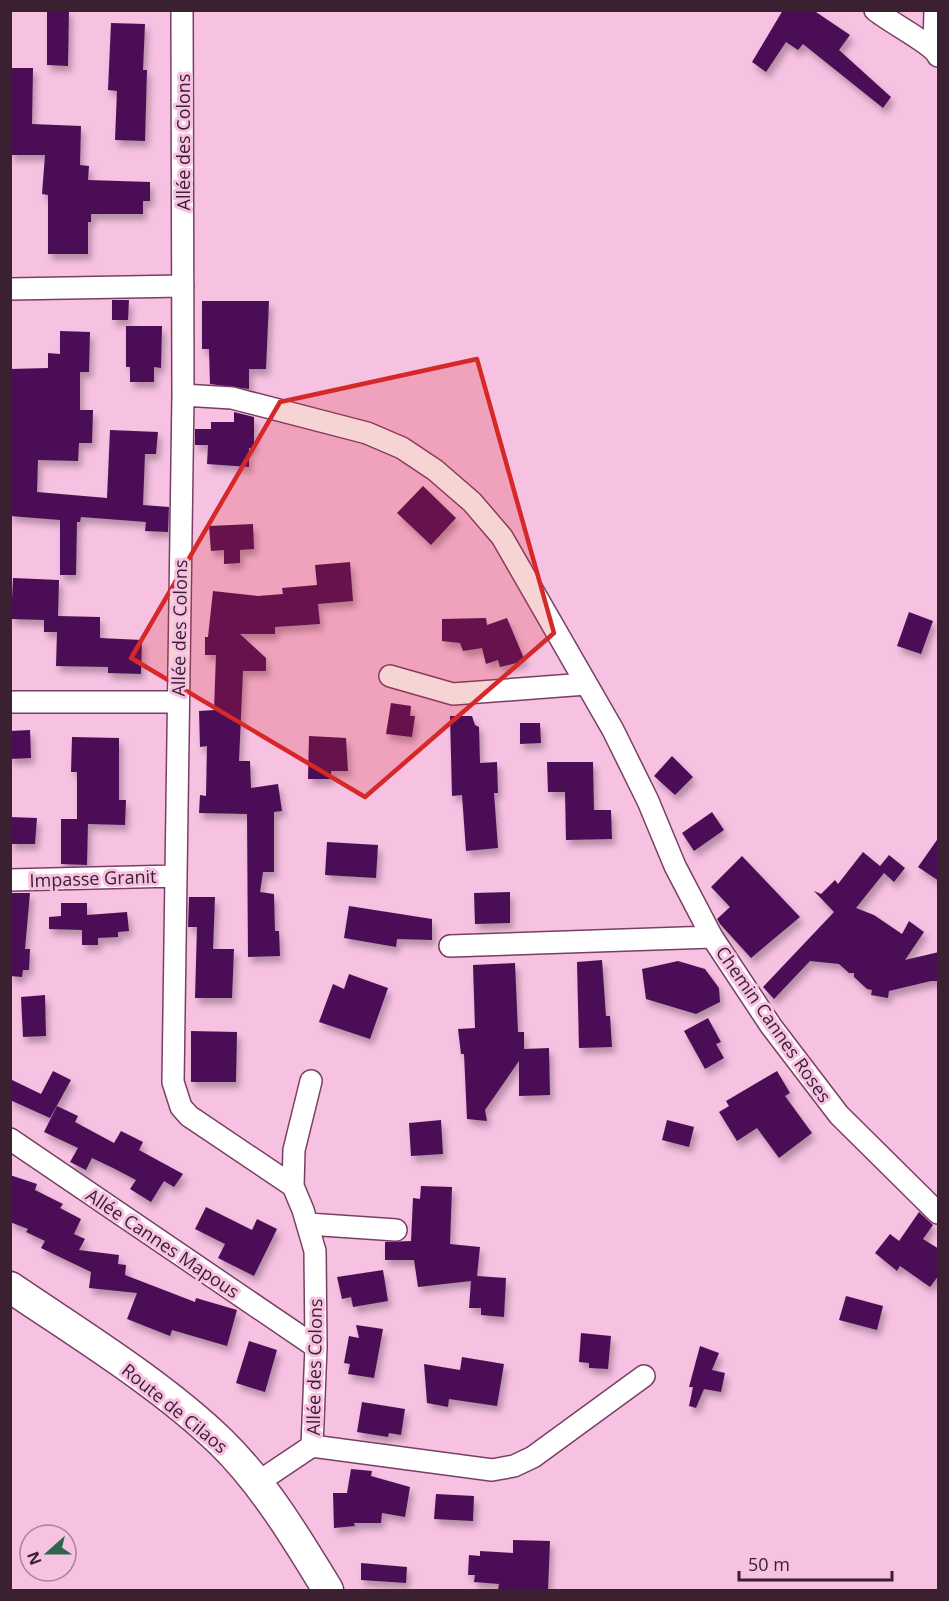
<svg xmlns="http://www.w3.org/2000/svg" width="949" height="1601" font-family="'Open Sans',sans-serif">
<defs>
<filter id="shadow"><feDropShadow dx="3.5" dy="6" stdDeviation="3" flood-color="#0004"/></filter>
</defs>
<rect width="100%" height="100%" fill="#f7c1e2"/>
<path fill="#4c0e56" filter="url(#shadow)" d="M47,10H69L68,66L47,65Z
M783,10H813L850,35L839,50L891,97L883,108L803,44L798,50L786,42L766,72L752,62Z
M111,23L145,24L143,70H147L145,141L115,140L117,91L108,90Z
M10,68H33L32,124L81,126L80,165L89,166L88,180L150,182V201H143V214H91V222H88V254H48V195L42,194L45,155H10Z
M112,300H129L128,320H112Z
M202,301H269L266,369H249V389L210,384L209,349H202Z
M126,326H162L161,368L154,367V382H130V367H126Z
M60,331L90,332L89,372H80V410H93L92,443H79L78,461L38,460L37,492L107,498L110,430L158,432L156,454H145L143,505L169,507L168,532L145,531L146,522L81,517L80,522H77L76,575H60V520L10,516V369L48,368V353L60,354Z
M234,412L254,417V448H249V467L207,464L208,445H195V429H211V422H234Z
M423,486L456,518L431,545L397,513Z
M253,524L254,549L240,550V563L224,564V550L211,551L209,526Z
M350,562L353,601L318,604L320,624L275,627V634H240L266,658V671H243L239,761H250L251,788L278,784L282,811L274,812V872H263L260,892L274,894L275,931H279L280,956L248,957L247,814L199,813L200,795L206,796L207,746L200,747L199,711L214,710L216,655H205V637H208L213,591L258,596L283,594L282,588L317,585L315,565Z
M13,578L59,580L58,616L100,617V638L142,640L141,674L108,673V667L56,666L57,632H44V620L11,619Z
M909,612L933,621L921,654L897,646Z
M486,618L487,625L507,618L525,661L500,667L498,660L486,664L482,648L463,651L460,643L442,641V619Z
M391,703L411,706L410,716H415L412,737L386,734Z
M450,716H472L475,725L479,727L480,763L497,762L498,793H494L498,848L466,851L462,795L452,796Z
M520,723H540L541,743L520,744Z
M30,730L31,758L10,759V731Z
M309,736L346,738L348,771H331V779H308Z
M72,737L119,738V800H126L125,825L88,824L87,865L61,864V819H77V772H71Z
M672,756L693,777L675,795L654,776Z
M547,762H593L594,810H611L612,839L566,840L565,792H548Z
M712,812L724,830L694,851L682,833Z
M10,817L37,818L35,844H10Z
M939,837V881L918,867Z
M327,842L378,845L376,878L325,875Z
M863,852L880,866L889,855L905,868L894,882L884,873L856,908L874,915L902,934L909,921L924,932L905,960L939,952V981H931L889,991L888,998L871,995L872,990L867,989L854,977V973H849L839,964L810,961L774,999L763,987L834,912L814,891L821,894L835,880L838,884Z
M742,856L800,917L751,958L720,924L717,919L730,907L711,887Z
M510,892V923L475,924L474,893Z
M10,893H30L25,949H30L29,970H23L22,977L10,976Z
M189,897H215L213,949H234L232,998H195L197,927H188Z
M61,903H87V915L127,912L129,931L118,932V937L98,938V945H82V930L49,929V917L61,916Z
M349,906L432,919V940L397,939L396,947L344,938Z
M602,960L606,1016H610L612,1047L579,1048L577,962Z
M678,961L705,969L719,988L720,1002L696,1014L646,999L642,969Z
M515,963L518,1032H524V1049L549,1048L550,1095L519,1096V1061L485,1110L487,1121L467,1119L464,1054H461L458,1029L475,1028L473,965Z
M349,974L388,988L370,1039L319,1022L333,984L344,989Z
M45,995L46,1036L23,1037L21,997Z
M708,1018L721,1042L716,1044L724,1058L705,1069L684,1031Z
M191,1031L237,1032L236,1082H191Z
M53,1071L71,1080L50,1118L10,1100V1079L41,1094Z
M777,1071L790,1093L785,1096L812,1133L779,1158L757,1128L737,1141L719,1112L729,1106L726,1101Z
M57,1106L78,1116L75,1122L114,1143L121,1131L143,1142L139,1150L183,1174L174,1187L164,1181L151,1202L130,1189L136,1180L113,1168L92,1158L86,1170L70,1162L78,1148L44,1132Z
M441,1120L443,1154L411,1156L409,1123Z
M667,1120L694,1127L689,1147L662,1140Z
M10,1175L37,1184L35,1190L63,1204L60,1208L81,1219L74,1234L85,1239L79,1250L119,1255L118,1264L126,1265L125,1275L195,1302L196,1298L237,1310L227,1346L172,1330L170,1336L127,1319L137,1293L89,1288L91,1272L41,1248L45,1241L26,1232L28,1229L10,1222Z
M421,1186L452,1187L450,1244L480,1247L477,1276L506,1278L504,1317L481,1315V1308H469L471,1281L418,1287L414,1260H385V1242L411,1241L413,1198L420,1199Z
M206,1207L252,1230L257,1219L277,1229L254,1276L218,1258L225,1244L195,1229Z
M919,1212L933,1225L923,1239L939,1249V1275L930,1287L900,1266L897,1271L875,1253L890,1234L899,1241Z
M383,1270L388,1301L353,1307L351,1297L342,1299L337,1277Z
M846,1296L883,1306L877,1330L839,1320Z
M356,1325L383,1329L374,1378L348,1374L350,1364L344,1363L349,1336L359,1338Z
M581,1333L611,1336L608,1369L589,1368V1363L579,1362Z
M249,1341L277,1350L265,1392L236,1383Z
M700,1346L719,1353L712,1370L725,1373L721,1392L704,1389L696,1408L689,1406L693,1387H689Z
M462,1357L504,1364L497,1406L449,1399L448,1407L427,1403L424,1364L460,1370Z
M362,1402L405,1409L401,1435L389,1433L388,1437L357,1432Z
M351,1469L372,1471L371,1476L410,1487L405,1517L382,1513L381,1523H354L355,1526L334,1528L333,1493H347Z
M436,1494L474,1496L473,1521L434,1519Z
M513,1540L550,1541L548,1590H498L499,1584L474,1582L475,1575H468L469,1555L480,1556V1551L513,1553Z
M361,1563L407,1567L406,1583L361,1580Z"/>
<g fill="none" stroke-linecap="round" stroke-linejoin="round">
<defs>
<path id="minor" d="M182,10L183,395L173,1082L181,1107L189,1116L293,1186L303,1210L315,1251L316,1347L312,1446L257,1483
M875,10C889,22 933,44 938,56
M934,48L935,10
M10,289L183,286
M183,395L232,398L367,433L402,448L435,470L472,502L502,537L613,730L648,801L675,866L712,937L771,1026L839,1115L938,1213
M390,676L453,694L586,684
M10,702H178
M10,880L176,876
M450,946L712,937
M10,1139L316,1347
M293,1186L294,1150L311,1081
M308,1224L396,1230
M312,1446L492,1470L514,1466L533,1457L644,1376"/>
<path id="secondary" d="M10,1287C79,1334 161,1384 221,1442C264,1484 297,1539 328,1590"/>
</defs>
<use href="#minor" stroke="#783f65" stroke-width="24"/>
<use href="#secondary" stroke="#783f65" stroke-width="33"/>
<use href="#minor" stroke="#fff" stroke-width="21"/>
<use href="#secondary" stroke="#fff" stroke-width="30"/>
</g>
<path fill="#d62828" fill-opacity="0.2" stroke="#d62828" stroke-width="4.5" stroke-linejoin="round" d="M477,359L554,633L365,797L131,658L280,402Z"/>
<g text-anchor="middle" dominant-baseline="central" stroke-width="6" stroke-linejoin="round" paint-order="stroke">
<g font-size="18" fill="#3a2031" stroke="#f7c1e2">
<text transform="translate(183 142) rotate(-90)">Allée des Colons</text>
<text transform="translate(179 628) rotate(-89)">Allée des Colons</text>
<text transform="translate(93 878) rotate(-2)">Impasse Granit</text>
<text transform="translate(774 1024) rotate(55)">Chemin Cannes Roses</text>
<text transform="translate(163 1243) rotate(34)">Allée Cannes Mapous</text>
<text transform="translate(314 1367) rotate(-89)">Allée des Colons</text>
<text transform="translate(175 1408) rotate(39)">Route de Cilaos</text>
</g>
</g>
<rect width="949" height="1601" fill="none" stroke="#3a2031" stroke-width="24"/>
<g transform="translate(48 1553) rotate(249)"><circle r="28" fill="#f7c1e2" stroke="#ab819b" stroke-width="1.5"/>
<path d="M0-4.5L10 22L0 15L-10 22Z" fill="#2f654c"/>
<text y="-9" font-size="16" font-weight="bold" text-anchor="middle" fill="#3a2031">N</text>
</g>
<path d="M739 1571v9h153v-9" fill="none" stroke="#3a2031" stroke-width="3"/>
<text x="748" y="1571" font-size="18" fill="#3a2031" stroke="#f7c1e2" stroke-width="4.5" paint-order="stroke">50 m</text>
</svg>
